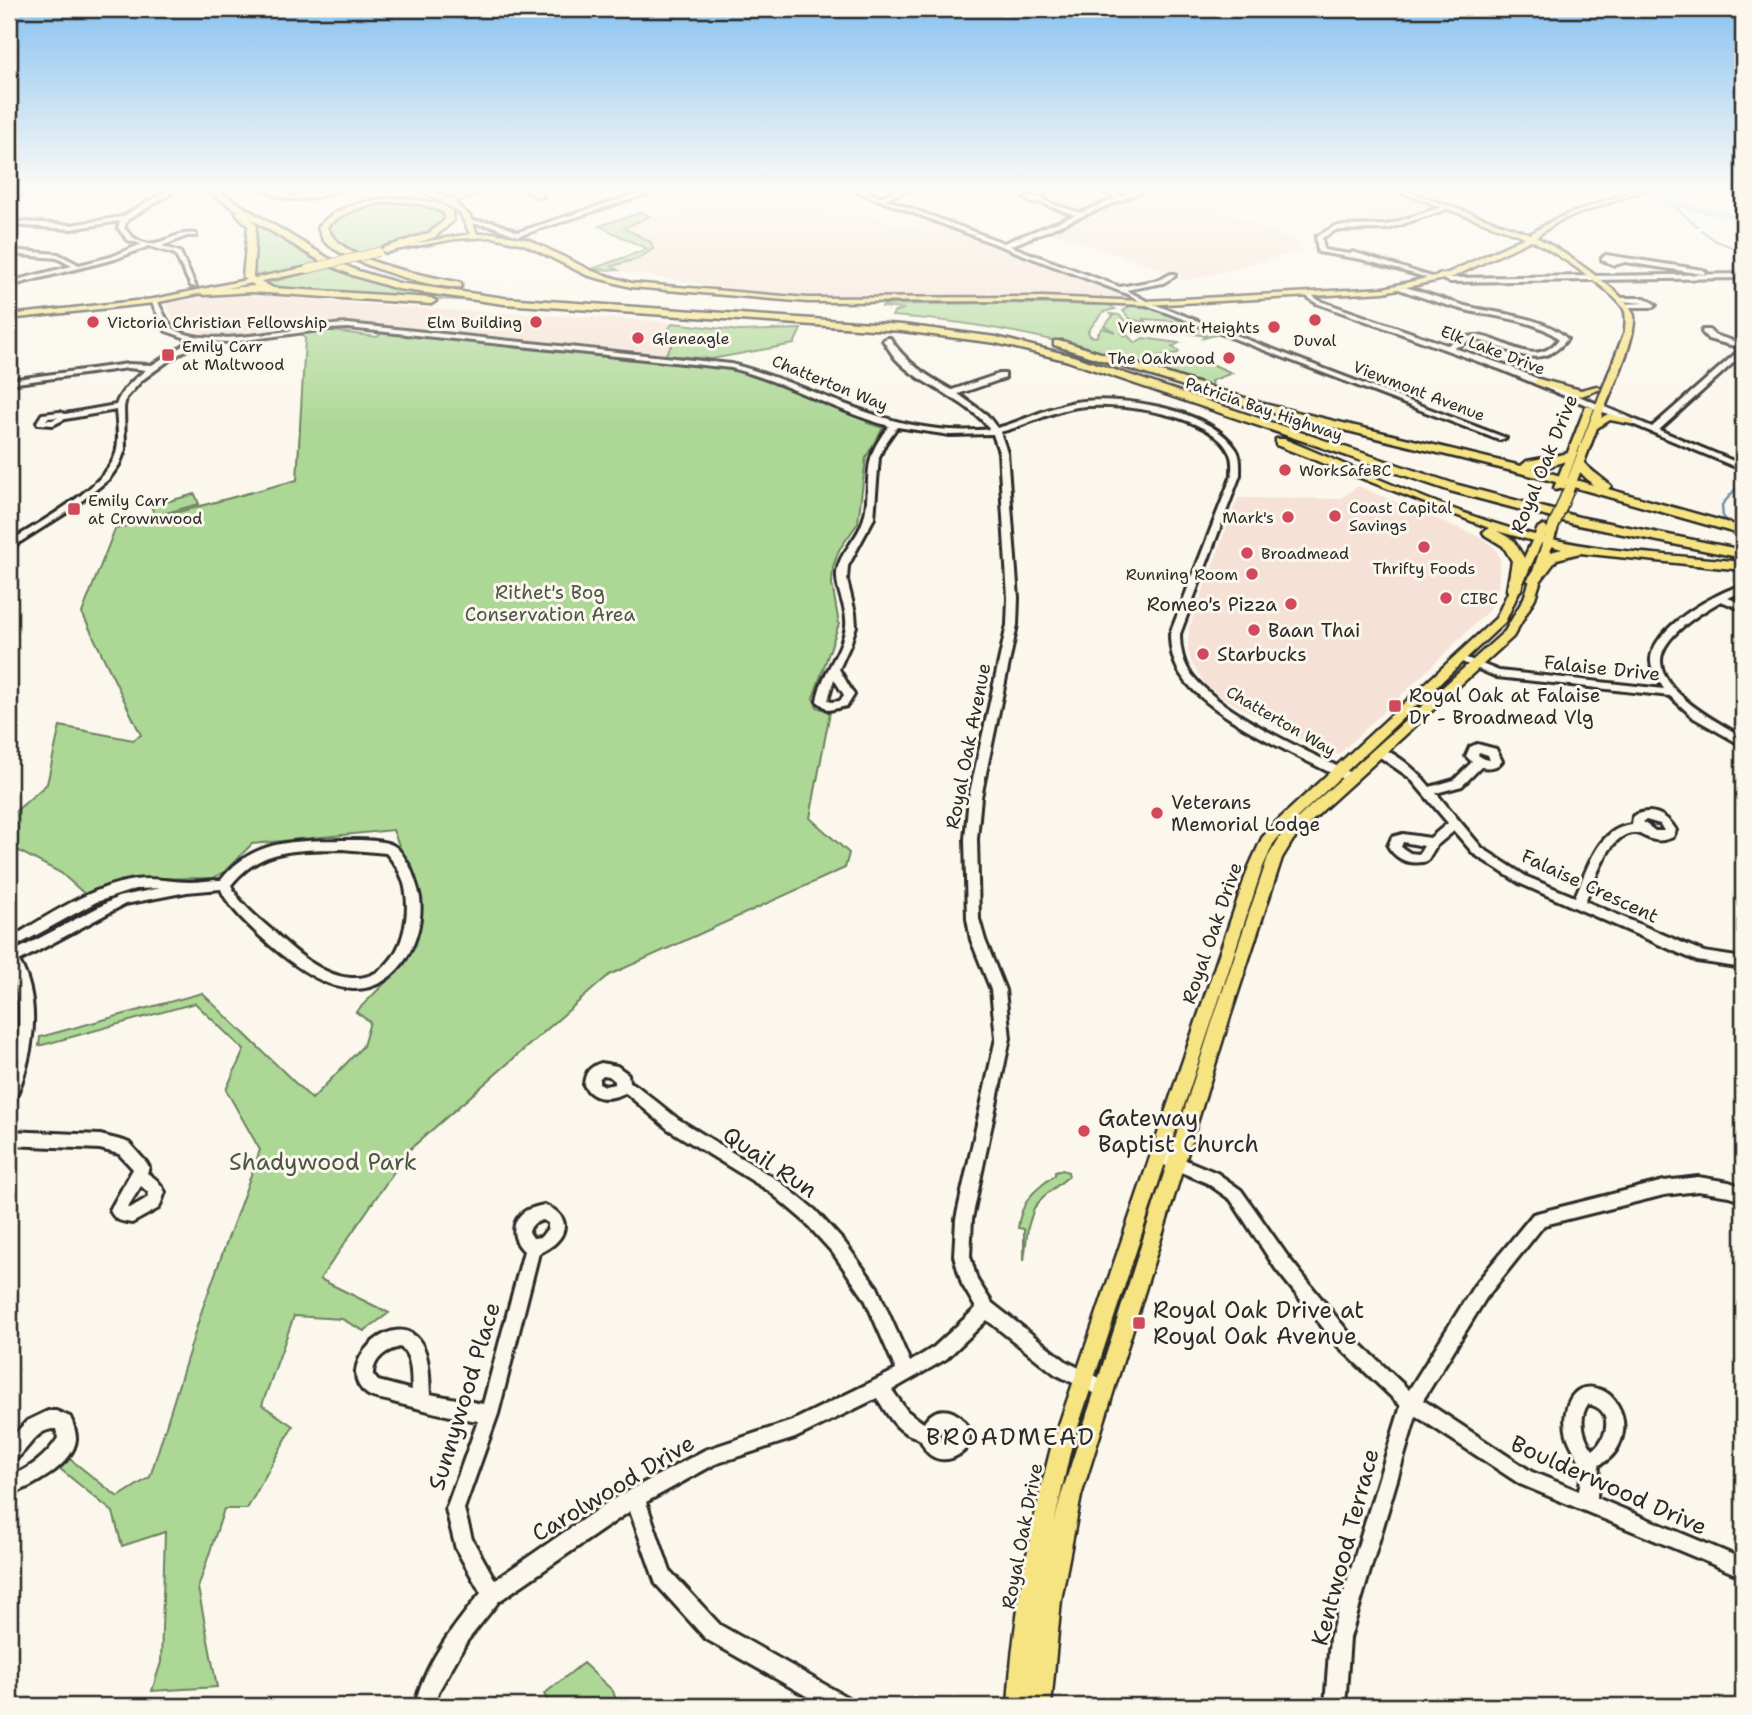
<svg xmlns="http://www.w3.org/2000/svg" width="1752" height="1715" font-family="'Shantell Sans',sans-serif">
<rect width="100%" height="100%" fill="#fbf7ec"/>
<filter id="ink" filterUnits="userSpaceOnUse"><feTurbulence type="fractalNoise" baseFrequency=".0143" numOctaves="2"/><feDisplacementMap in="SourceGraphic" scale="14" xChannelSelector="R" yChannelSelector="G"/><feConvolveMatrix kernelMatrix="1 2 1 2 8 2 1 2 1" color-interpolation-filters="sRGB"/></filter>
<g filter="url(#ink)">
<path fill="#f5e1d5" d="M741,190H799L806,193L795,198L845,219L862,213L907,229L928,221L1128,297V299L1022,295L818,296L730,289L625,272L612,268L615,264L637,259L654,246L651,242L625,228L626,225L650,216L659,218Z
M1152,190H1165L1216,207L1301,244L1299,245L1301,251L1186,281L1179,278L1181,275L1050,232Z
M1409,199L1435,208L1380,226L1344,208L1359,205L1374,210Z
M238,293L413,308L660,321L673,323L668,331L677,339L665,355L347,322L307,323L240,334L208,335L177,326L166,305L170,302Z
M1358,486L1482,538L1495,548L1500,558L1498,588L1490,609L1434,664L1339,754H1327L1222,697L1206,685L1191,662L1188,650L1189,628L1238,498L1340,499Z"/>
<path fill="#acd795" stroke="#6c8160" stroke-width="2" d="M388,202L435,206L446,214L447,219L433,233L359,253L332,239L325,227C342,210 365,206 388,202Z
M642,212L650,216L624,228L651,242L653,249L637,259L612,266L618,270L592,269L647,249L599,226Z
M255,223C276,232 295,250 315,260C366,286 423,295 479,301L376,296L267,287L265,285L268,283L312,271C293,261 271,283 252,274Z
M999,303L1109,305L1115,309L1103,312L1088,331L1090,336L1096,337L1102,328L1115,332L1104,326L1113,316L1111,314L1119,315L1127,322L1126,328L1121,332L1124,335L1123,331L1133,330L1126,334L1135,343L1143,338L1179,343L1172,347L1179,351L1178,353L1158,356L1160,360L1179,365L1191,356L1196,357L1232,373L1211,381L1213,388C1108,351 1004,323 892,316L894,312L904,309L882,307L883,305Z
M1130,306L1153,308L1212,330L1216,335L1204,338L1206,336L1188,333L1173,321L1143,319L1146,322L1130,319L1123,311Z
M673,323L740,331L801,329L794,344L711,359L665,355L676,339L667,331Z
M326,330L377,337L383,332L399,333L728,368L781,382L868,421L867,423L883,428L866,457L858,523L839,550L833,567L832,584L839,624L813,698L817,707L830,712L810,818L849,853L845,868L609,975L409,1150L320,1279L389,1313L364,1331L342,1319L294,1316L262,1405L293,1426L247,1509H224L198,1588L217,1687L152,1691L161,1662L165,1532L122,1546L113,1512L59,1468L70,1459L118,1497L150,1477L202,1310L260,1150L226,1090L244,1050L195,1003L39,1046L40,1037L202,993L312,1099L363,1046L370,1022L356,1012C382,984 427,951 421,908C417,882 402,855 393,830L252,844L224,872L213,878L137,879L118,883L87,896L61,873L9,846V817L47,784L60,726L133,740L141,735L82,613L115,529L297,480L305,339L301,332Z
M195,494L199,504L155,516L151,506Z
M1062,1170L1068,1172L1069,1176L1043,1197L1034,1208L1028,1227L1024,1261V1229L1018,1228C1021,1201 1034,1190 1055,1175V1172Z
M583,1663L613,1691L618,1706H550L544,1694Z"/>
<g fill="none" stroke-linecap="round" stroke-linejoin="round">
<path stroke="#6f92a9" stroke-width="2" d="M1670,203L1697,226
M1701,230L1716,241L1743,251"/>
<path stroke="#6f92a9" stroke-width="2.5" d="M1727,521L1723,518L1722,505L1743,480"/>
<path fill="#9cd7fd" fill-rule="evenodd" d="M1642,190H1653L1674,202L1743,215V221L1668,206Z"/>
<defs>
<path id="minor" d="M22,190H30L9,201V197Z
M168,190H176L127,220L124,228C152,262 168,229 196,234V236H187L162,246L180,252L196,287L191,286L175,254L149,246L115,259L9,286V282L72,266L57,258L9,254V250L58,254L79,265L111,257L142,244L128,240L118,228L120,221L71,229L10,225L9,221L71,225L122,217Z
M265,190H273L292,196L337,190C314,200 287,204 265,190Z
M525,190H533L543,196L538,197Z
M649,190H659L518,236L492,226L469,223L472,221L493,222L518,232Z
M853,190H862L880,197L897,190H907L885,199L1004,243L1075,215L1039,202L1031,203L1025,199L1030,196L1046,198L1044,201L1080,213L1117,198L1097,190H1107L1122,196L1136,190H1145L1010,246L1120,287L1159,280L1171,274H1175V276L1163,283L1126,290L1148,302L1506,438L1499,440L1144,304L1130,295Z
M1730,190L1743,191V195L1731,191Z
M1445,206L1447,209L1388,229L1336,230L1322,238L1324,250L1350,254L1353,252L1432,277V279L1361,259L1318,252L1316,237L1335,226L1387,225Z
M1606,255L1703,270L1706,272L1703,274L1625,262L1615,265L1602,260V258Z
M1440,274L1451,278L1743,274V278L1450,282L1438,277V275Z
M1398,285C1421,291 1443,300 1465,306C1496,314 1545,316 1567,339C1546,366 1524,357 1497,346C1490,344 1482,340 1475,340C1468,340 1461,345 1454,348L1508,366L1652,427L1742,348L1708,339L1702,332L1703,330H1709L1714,335L1743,344V354L1659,430L1743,465V470L1502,370L1316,303L1306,296L1311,295L1320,301L1447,345C1457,341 1467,335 1478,336C1507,339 1535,370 1559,339C1537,319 1493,317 1465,310C1441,304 1418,296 1396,288L1395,287Z
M1619,298H1645L1656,305L1653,307H1625L1622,305L1623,304L1645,303L1621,301L1618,299Z
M154,299L157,301C162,309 167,324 174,329C211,351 303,325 348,324L731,364C820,386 893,440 990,429C965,397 923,388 896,359C891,353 887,346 883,340L887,338H890C906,363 927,376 952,390L999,374H1005V378L958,394L987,415L997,428C1024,421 1048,407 1075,402C1119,395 1209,408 1236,449C1241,456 1240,466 1240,475L1180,634C1180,648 1183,664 1192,675C1223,715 1309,752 1355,775L1357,778L1355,781H1347C1301,757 1214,720 1184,679C1174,666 1170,650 1170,634L1232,475C1232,468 1233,460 1230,454C1214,413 1109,400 1072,408C1047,413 1025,426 1000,432L1007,452L1018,598L1017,625L981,797L977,839L979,919L985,940L1005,990L1010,1038L972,1219L970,1256L977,1280L992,1303L1067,1362L1110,1383L1113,1389L1110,1395L1104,1398L1055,1374L987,1320L946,1359L892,1390L907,1411L922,1422L924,1423C946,1387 991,1437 958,1455C949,1461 936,1461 928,1453C924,1449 923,1442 919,1439C914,1436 909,1435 904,1432C892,1424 885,1410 877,1398L795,1438L715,1464L646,1502L670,1571L720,1625L850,1699L853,1706H824L706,1639L656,1584L630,1511L499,1601L467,1641L438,1692L435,1706H415C424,1664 454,1626 481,1593L456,1549L446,1509L478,1421C449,1417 421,1409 393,1402C385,1399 374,1399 367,1394C332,1369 389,1311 416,1337C430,1350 429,1377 430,1394L483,1404L524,1251C511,1239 510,1220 527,1210C532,1208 538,1206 544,1205C576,1217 566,1242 539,1253L498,1414L464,1509L472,1539L495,1580L608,1502L705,1450L792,1421L896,1370L865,1299L833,1253L803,1220L769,1191L668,1129L627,1094L625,1093C609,1100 593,1101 584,1085C585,1073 589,1067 601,1063L617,1066L628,1074L629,1082L637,1086L678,1119L779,1181L815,1210L845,1243L877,1287L910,1362L934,1347L976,1308L962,1284L954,1256L956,1219L996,1038L991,990L971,940L967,919L965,839L969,797L1007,625L1008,598L999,452L993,434L950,435L897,427L885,444L879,457L874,518L848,566L847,580L855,613L856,626L850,645L839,669L854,695L847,706L829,710L817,701C821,674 842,653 846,626C848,608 836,592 837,574C838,555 854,543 861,526C871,505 865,480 871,458C874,446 882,435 889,426C835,411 786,382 731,368L348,328L327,329L232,342L200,341L168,361L142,380L126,398L124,407L125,450L119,465L109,479L69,511L9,549V542C38,523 106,488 116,453C120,439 117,424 116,410L65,419L53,425L38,424L37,422L42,414L60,412L65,414L116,405C121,390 134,379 146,370L128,368L9,384V380L128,364L152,365L192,340L166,331L151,301ZM58,417L52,420H46L48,418ZM834,679L844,695L840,701L831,702L828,700ZM603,1075L609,1076L615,1081V1084L605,1086L599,1083V1079ZM543,1220L548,1223V1228L541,1237L533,1238L529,1232C531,1224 536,1222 543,1220ZM400,1347C413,1356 411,1375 412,1390L378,1381L373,1375C373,1359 386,1350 400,1347ZM942,1428H948L952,1432V1438L948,1442H942L938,1438V1432Z
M1743,585V591L1728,598L1743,604V610L1721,601C1702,612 1661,636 1661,661C1662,694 1719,723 1743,737V746L1694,718L1670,696L1497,677L1455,659L1456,657H1464L1499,671L1664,689C1659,680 1650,669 1651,659C1654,627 1715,593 1743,585Z
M1477,744L1496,749L1502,761C1497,768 1488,768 1481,767L1462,786L1436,793L1482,848L1527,877L1575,897C1588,869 1597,828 1632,825L1633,816C1651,807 1666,814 1676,830L1673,837C1664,841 1655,842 1646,837C1642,836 1640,833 1636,833C1609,830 1595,882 1585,901L1704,952L1743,958V968L1697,961L1519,883L1474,854L1454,831L1436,846L1427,861C1411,865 1397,861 1388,846L1392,837L1403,834L1430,838L1448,823L1410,778L1377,755L1375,752L1377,749C1393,748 1420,774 1430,787L1454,780L1472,762L1466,756L1470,747ZM1479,752L1488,755L1490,760L1484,759L1478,755ZM1646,820L1660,824L1664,831H1655L1643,822ZM1403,842L1424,846L1419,854L1410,853L1401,847Z
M342,840C354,840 384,839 394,846C401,850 406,861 410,867C414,877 418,887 420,898C425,938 399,990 353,989C327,988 301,970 282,955C265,941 228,909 221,889L187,892L125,904L19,961C43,1002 33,1059 14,1101L9,1102V1077L17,1044L19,1025V1006L16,988L9,968V951L13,952L118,897L160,888L136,889L96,902L9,950V939C48,916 89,887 135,880C154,877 171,882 189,882C200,882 211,880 221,880C253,839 295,841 342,840ZM342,849L386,853C393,861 399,869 403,880C415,916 400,981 351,978C322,976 294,951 274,932C259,919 238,903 231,885C261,847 298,850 342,849Z
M9,1131L100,1135L124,1141L129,1143L146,1162L149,1167L147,1173C156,1179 160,1182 165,1192L159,1208L132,1223C121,1221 115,1221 110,1210L133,1169L119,1154L100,1149L9,1145ZM141,1186L149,1193L147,1198L130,1208H127Z
M1169,1153L1217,1173L1241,1190L1288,1257L1349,1333L1409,1390L1474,1286L1533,1214L1664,1181L1698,1177L1729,1182L1743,1187V1201L1729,1196L1698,1191L1664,1195L1544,1225L1486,1298L1423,1400L1532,1472L1579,1491C1580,1484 1583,1471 1581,1464C1578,1456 1570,1446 1567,1435C1561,1413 1570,1380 1598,1389C1607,1391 1614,1398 1618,1406C1630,1427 1621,1455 1599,1465L1597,1498L1743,1559V1577L1520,1484L1416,1416L1350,1638L1345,1706H1325L1330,1638L1401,1406L1337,1345L1276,1269L1231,1200L1207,1183L1164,1165L1161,1160L1164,1155ZM1588,1404C1614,1409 1609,1437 1593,1450C1583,1437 1578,1418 1588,1404Z
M48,1411H56L70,1417C73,1423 76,1432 76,1439C74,1465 30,1488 9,1495V1477C29,1469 46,1457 58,1438L56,1429C33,1428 28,1455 9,1463V1440L27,1421Z"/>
<path id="major" d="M422,190H431L449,199L477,190H489L454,202L470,216L477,234L493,233L529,240L592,271L631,283L808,298L1043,297L1146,301L1384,288L1448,273L1525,237L1394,190H1404L1530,234L1555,219L1635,190H1645L1559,221L1536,237C1556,247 1632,296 1634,316C1636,341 1610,393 1601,418L1608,414L1636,421L1631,424L1610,420L1597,428L1573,491L1564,493L1563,491L1625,331C1625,324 1627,316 1624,309C1613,290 1552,250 1531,240L1453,277L1384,292L1146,305L1043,301L808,302L631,287L586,275L524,244L493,237L455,239L390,251L389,249L393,247L470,234L460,213Z
M308,267L312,269L311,271L154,303L9,319V315L154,299Z
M1538,379L1581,390L1597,386L1601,389L1581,396L1535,384L1534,382Z
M1586,406L1594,408L1564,488L1555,490L1554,488Z
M1543,525L1557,530L1535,598L1513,637L1323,810L1293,840L1282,858L1230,1017L1081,1496L1061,1600L1051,1706H1008C1013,1619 1029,1533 1051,1448L1248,869L1262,838L1275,823L1496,618L1538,528ZM1545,535L1524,598L1505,631L1313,804L1283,832L1268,857L1214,1017L1061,1496L1054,1524L1071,1448L1262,869L1273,844L1285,829L1505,622Z"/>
<path id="highway" d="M205,190H216L328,258L358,271L399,283L504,298L902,325L996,337L1073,356L1458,485L1579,517L1743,550V558L1578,525L1450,491L1065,360L996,343L902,331L504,304L398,289L352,275L322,262L251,219L256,225L253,277L273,288L431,298L436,301L431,304L251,292L204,295L199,292L201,290L255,286L243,277L248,226L236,213L238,211Z
M403,198L441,204L452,211L453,221L435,237L386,253L381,250L383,248L429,233L445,220V214C412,193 354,201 327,227C342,264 426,275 461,283V287C433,290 346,262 325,242C321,238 320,232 318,227C339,203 373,199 403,198Z
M1054,341H1062L1264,404L1521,466L1527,461L1575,452V458L1547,467L1532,468L1593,485L1573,465L1583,462C1592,472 1603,478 1611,486L1608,489L1743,527V535L1545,479L1257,409L1054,345Z
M1276,439H1284C1365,472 1458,517 1543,537C1608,553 1676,555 1743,562V570L1580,553L1557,559L1539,583L1534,584L1527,580L1547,553L1562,549L1497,531L1513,540L1526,561L1521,590L1514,594L1509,593L1507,590L1512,561L1503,546L1485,535L1483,532L1489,528L1276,445Z"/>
</defs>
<use href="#minor" stroke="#2b2b2b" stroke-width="6"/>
<use href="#major" stroke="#2b2b2b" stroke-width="5"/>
<use href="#highway" stroke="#2b2b2b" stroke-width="5"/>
<use href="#minor" fill="#fbf7ec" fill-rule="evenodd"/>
<use href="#major" fill="#f6e381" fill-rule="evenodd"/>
<use href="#highway" fill="#f6e381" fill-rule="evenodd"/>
<defs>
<path id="major-bridge-far1" d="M308,269L378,252"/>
<path id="major-bridge" d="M1552,530L1568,491"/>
</defs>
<use href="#major-bridge-far1" stroke="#2b2b2b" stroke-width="10" stroke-linecap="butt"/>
<use href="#major-bridge" stroke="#2b2b2b" stroke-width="13" stroke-linecap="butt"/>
<use href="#major-bridge-far1" stroke="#f6e381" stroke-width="8"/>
<use href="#major-bridge" stroke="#f6e381" stroke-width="10"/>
</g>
</g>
<linearGradient id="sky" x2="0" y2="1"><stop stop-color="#89c2f0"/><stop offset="0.44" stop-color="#fdfbf6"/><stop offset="1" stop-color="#fdfbf6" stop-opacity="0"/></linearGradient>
<rect width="1752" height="430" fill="url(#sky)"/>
<g fill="#d1495b" stroke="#fbf7ec" stroke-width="2.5">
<circle cx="1315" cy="320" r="7"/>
<circle cx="93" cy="322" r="7"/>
<circle cx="536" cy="322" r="7"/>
<circle cx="1274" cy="327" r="7"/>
<circle cx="638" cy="338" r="7"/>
<rect x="161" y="348" width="14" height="14" rx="3.5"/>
<circle cx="1229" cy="358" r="7"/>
<circle cx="1285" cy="470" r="7"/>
<rect x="67" y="502" width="14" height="14" rx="3.5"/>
<circle cx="1335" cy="516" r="7"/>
<circle cx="1288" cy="517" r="7"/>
<circle cx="1424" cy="547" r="7"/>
<circle cx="1247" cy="553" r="7"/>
<circle cx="1252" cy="574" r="7"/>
<circle cx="1446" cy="598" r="7"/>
<circle cx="1291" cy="604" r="7"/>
<circle cx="1254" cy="630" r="7"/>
<circle cx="1203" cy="654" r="7"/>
<rect x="1388" y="699" width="14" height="14" rx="3.5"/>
<circle cx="1157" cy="813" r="7"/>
<circle cx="1084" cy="1131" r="7"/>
<rect x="1132" y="1316" width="14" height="14" rx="3.5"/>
</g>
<g text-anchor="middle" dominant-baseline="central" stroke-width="6" stroke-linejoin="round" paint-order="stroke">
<g font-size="16" fill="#2b2b2b" stroke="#fbf7ec" text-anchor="start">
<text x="107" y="322">Victoria Christian Fellowship</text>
<text x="522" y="322" text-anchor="end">Elm Building</text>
<text x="1260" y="327" text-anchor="end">Viewmont Heights</text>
<text x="652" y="338">Gleneagle</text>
<text x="1315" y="340" text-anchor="middle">Duval</text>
<text x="182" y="346">Emily Carr<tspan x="182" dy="18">at Maltwood</tspan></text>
<text x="1215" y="358" text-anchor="end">The Oakwood</text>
<text x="1299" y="470">WorkSafeBC</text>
<text x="88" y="500">Emily Carr<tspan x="88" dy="18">at Crownwood</tspan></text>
<text x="1349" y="507">Coast Capital<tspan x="1349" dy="18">Savings</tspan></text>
<text x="1274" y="517" text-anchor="end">Mark's</text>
<text x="1261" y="553">Broadmead</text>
<text x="1424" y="568" text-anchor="middle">Thrifty Foods</text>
<text x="1238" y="574" text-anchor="end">Running Room</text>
<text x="1460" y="598">CIBC</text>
</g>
<g font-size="16" fill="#2b2b2b" stroke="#fbf7ec">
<text transform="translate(1493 350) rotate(21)">Elk Lake Drive</text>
<text transform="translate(830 383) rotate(22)">Chatterton Way</text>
<text transform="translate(1419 391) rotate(21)">Viewmont Avenue</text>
<text transform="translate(1264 409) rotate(19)">Patricia Bay Highway</text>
<text transform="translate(1281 721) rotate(30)">Chatterton Way</text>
</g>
<g font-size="19" fill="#2b2b2b" stroke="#fbf7ec">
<text transform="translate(1544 464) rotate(-68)">Royal Oak Drive</text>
<text transform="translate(1602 668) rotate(6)">Falaise Drive</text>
<text transform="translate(968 746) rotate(-79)">Royal Oak Avenue</text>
<text transform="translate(1590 886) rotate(25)">Falaise Crescent</text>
<text transform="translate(1212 933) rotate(-71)">Royal Oak Drive</text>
<text transform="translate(1022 1536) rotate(-79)">Royal Oak Drive</text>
</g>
<g font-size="19" fill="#4b5646" stroke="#fbf7ec">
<text x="550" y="592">Rithet's Bog<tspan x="550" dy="22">Conservation Area</tspan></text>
</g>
<g font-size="19" fill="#2b2b2b" stroke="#fbf7ec" text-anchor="start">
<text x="1277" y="604" text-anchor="end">Romeo's Pizza</text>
<text x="1268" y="630">Baan Thai</text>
<text x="1217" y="654">Starbucks</text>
<text x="1409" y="695">Royal Oak at Falaise<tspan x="1409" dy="22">Dr - Broadmead Vlg</tspan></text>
<text x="1171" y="802">Veterans<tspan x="1171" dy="22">Memorial Lodge</tspan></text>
</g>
<g font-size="23" fill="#2b2b2b" stroke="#fbf7ec" text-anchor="start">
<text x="1098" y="1118">Gateway<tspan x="1098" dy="26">Baptist Church</tspan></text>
<text x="1153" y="1310">Royal Oak Drive at<tspan x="1153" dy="26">Royal Oak Avenue</tspan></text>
</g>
<g font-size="23" fill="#4b5646" stroke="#fbf7ec">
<text x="323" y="1162">Shadywood Park</text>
</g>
<g font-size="23" fill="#2b2b2b" stroke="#fbf7ec">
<text transform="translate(770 1162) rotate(34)">Quail Run</text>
<text transform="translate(464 1396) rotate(-73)">Sunnywood Place</text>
<text transform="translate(1609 1485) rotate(24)">Boulderwood Drive</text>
<text transform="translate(613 1488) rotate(-31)">Carolwood Drive</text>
<text transform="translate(1345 1547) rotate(-75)">Kentwood Terrace</text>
</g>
<g font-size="24" letter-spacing="2" fill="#2b2b2b" stroke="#fbf7ec">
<text x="1011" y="1437">BROADMEAD</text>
</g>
</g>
<rect width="1752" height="1715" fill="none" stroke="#fbf7ec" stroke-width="35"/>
<rect x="18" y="18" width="1717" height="1680" fill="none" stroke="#2b2b2b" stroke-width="2.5" filter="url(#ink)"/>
</svg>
